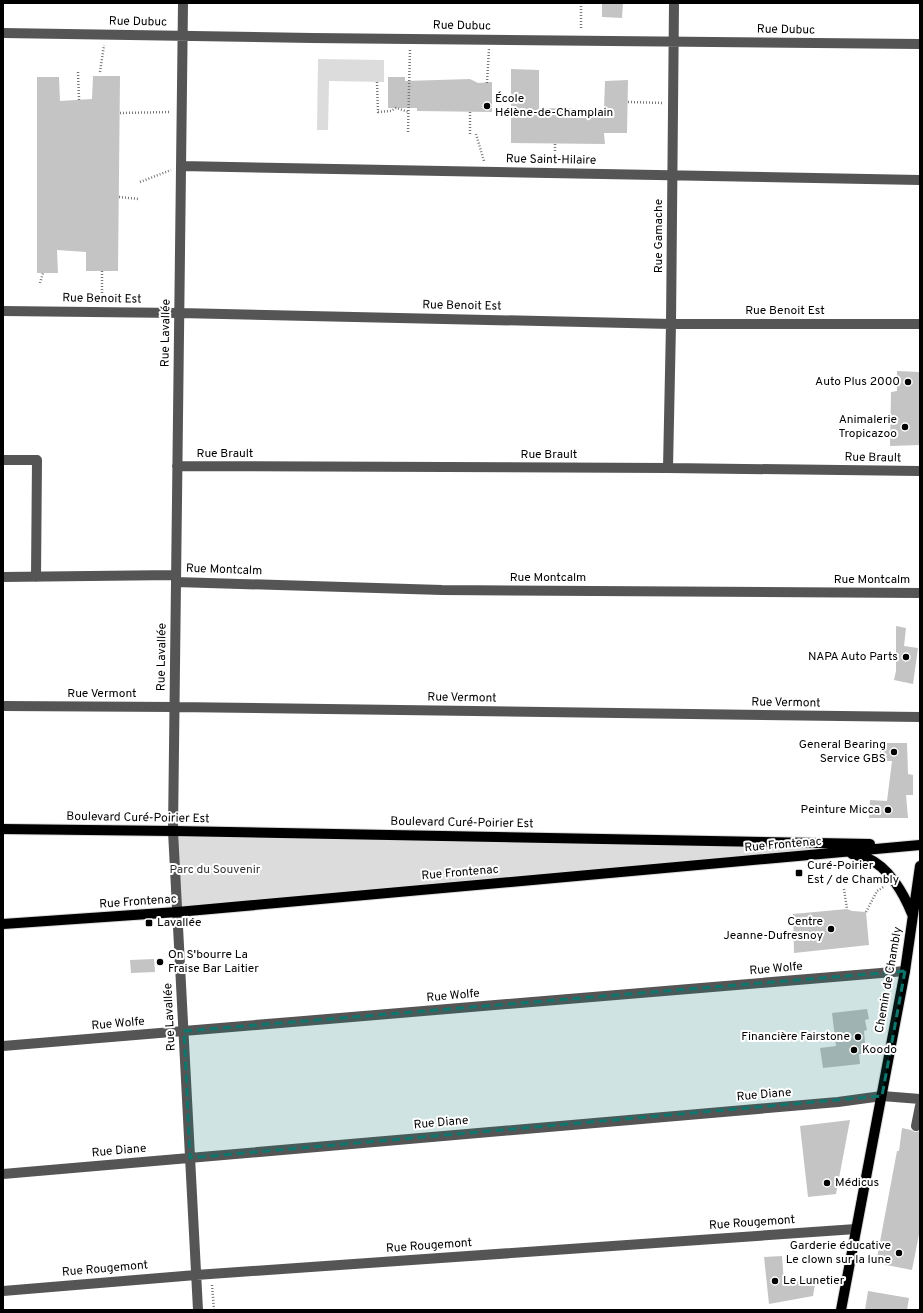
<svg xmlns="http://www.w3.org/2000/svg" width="923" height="1313" font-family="Overpass,sans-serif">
<rect width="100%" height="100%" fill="#fff"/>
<path fill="#dcdcdc" d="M318,59L384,60V82L329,81L328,130H317Z
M173,831L920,845L177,912Z"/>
<path fill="#c4c4c4" d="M602,3H623L622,18L602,17Z
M511,69L539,70V108L604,109L605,81L628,80L627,133H604L605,144L511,143Z
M93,76H120L118,271H86V252L57,250L58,273H37V77H59L60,101L92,99Z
M388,77H405V81L470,79L478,83L492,82V112L417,111V108H388Z
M897,371L920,372V445L890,446L891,392L897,391Z
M896,626L906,628L904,646L918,648L913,684L894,680L896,671Z
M880,743H907L908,774L913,775V795H906L908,818H869L870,800L887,801L892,761H880Z
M847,909L852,911L866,912L869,945L794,953L793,914Z
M154,959L155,972L131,973L130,960Z
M867,1009L869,1019L865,1020L867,1030L864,1031L865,1043L861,1045L862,1054H859L860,1064L823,1068L820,1048L836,1046L832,1013Z
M850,1120L836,1194L808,1197L800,1126Z
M902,1128L911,1130L915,1132L920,1131V1229L912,1270L876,1263L897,1151H899Z
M782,1256L784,1283L816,1278L813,1296L769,1304L764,1257Z
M868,1291L909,1298L907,1310H865Z"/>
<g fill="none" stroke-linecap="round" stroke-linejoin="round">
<defs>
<path id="major" d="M3,829L173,831L870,844
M852,854C856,856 862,856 867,858C889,867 904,894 912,914
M3,924L177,912L920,845
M841,1310L905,971L920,866"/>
</defs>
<use href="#major" stroke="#dbdbdb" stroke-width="12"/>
<path stroke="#777" stroke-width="2.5" stroke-dasharray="1 2" stroke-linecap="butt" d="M581,3V30
M78,72L79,100
M100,72L104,45
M377,82L378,112L391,111L396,108L409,112
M487,83L489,49
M628,102L664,103
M470,112V134
M120,113L171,112
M408,132L410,49
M476,134L484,161
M555,163V144
M140,182L171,170
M119,197L139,199
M40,283L43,273
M102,302V271
M844,889L847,909
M866,912L877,891L885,886
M212,1285L214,1310"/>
<path stroke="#555" stroke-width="10" d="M183,3L173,831L198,1310
M3,33L312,38L920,44
M181,166L920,180
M3,311L179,313L671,324H920
M3,460H37L36,577
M177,466L668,468L920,471
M668,468L671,324L674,3
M3,577L176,575
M176,582L442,590L920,593
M3,706L175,707L920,717
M3,1046L905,971
M916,1126L920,1106
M3,1174L838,1102L882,1096L920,1099
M3,1291L196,1275L856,1229"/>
<use href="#major" stroke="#000" stroke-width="10"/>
</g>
<path fill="#0f766e" fill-opacity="0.2" stroke="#0f766e" stroke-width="3" stroke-dasharray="8 5" stroke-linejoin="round" d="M905,971L882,1096L190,1158L184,1031Z"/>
<g fill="#000" stroke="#fff" stroke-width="1.5">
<circle cx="487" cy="106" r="4"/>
<circle cx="908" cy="382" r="4"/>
<circle cx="905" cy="427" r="4"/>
<circle cx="906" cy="657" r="4"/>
<circle cx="894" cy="752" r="4"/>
<circle cx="888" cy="810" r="4"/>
<rect x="795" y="869" width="8" height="8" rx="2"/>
<rect x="145" y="919" width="8" height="8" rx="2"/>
<circle cx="831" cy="929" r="4"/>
<circle cx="160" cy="962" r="4"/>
<circle cx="858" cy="1037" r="4"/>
<circle cx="854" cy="1050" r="4"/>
<circle cx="827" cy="1183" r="4"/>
<circle cx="899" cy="1253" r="4"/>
<circle cx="775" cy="1281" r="4"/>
</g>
<g text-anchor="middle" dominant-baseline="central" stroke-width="4" stroke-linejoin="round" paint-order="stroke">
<g font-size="12" fill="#000" stroke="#fff">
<text transform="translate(138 22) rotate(1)">Rue Dubuc</text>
<text transform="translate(462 26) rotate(1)">Rue Dubuc</text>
<text transform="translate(786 30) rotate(1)">Rue Dubuc</text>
<text transform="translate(551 160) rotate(1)">Rue Saint-Hilaire</text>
<text transform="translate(659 236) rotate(-90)">Rue Gamache</text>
<text transform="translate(102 299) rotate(1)">Rue Benoit Est</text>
<text transform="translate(462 306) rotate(1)">Rue Benoit Est</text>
<text x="785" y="311">Rue Benoit Est</text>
<text transform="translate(166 333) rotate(-89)">Rue Lavallée</text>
<text x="225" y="454">Rue Brault</text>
<text x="549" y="455">Rue Brault</text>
<text transform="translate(873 458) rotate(1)">Rue Brault</text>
<text transform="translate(224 570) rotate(2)">Rue Montcalm</text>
<text x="548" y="578">Rue Montcalm</text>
<text x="872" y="580">Rue Montcalm</text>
<text transform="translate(162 657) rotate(-89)">Rue Lavallée</text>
<text x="102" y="694">Rue Vermont</text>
<text transform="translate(462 698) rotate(1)">Rue Vermont</text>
<text transform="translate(786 703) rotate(1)">Rue Vermont</text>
<text transform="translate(138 818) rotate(1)">Boulevard Curé-Poirier Est</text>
<text transform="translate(462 823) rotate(1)">Boulevard Curé-Poirier Est</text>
<text transform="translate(783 845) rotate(-5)">Rue Frontenac</text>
<text transform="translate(460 873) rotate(-5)">Rue Frontenac</text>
<text transform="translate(138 902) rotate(-4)">Rue Frontenac</text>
<text transform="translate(776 969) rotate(-5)">Rue Wolfe</text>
<text transform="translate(889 980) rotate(-80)">Chemin de Chambly</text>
<text transform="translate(453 996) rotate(-5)">Rue Wolfe</text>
<text transform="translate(170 1017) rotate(-93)">Rue Lavallée</text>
<text transform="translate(118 1024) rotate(-5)">Rue Wolfe</text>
<text transform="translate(764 1095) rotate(-5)">Rue Diane</text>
<text transform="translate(441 1123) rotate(-5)">Rue Diane</text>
<text transform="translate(119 1151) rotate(-5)">Rue Diane</text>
<text transform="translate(752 1223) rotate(-4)">Rue Rougemont</text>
<text transform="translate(429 1246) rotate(-4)">Rue Rougemont</text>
<text transform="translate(105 1269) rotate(-5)">Rue Rougemont</text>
</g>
<g font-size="12" fill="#000" stroke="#fff" text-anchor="end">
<text x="495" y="99" text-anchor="start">École<tspan x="495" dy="14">Hélène-de-Champlain</tspan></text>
<text x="900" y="382">Auto Plus 2000</text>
<text x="897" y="420">Animalerie<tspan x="897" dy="14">Tropicazoo</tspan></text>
<text x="898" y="657">NAPA Auto Parts</text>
<text x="886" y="745">General Bearing<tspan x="886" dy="14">Service GBS</tspan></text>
<text x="880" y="810">Peinture Micca</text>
<text x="807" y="866" text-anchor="start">Curé-Poirier<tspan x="807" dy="14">Est / de Chambly</tspan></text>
<text x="823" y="922">Centre<tspan x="823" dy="14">Jeanne-Dufresnoy</tspan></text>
<text x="157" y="923" text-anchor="start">Lavallée</text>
<text x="168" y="955" text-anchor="start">On S'bourre La<tspan x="168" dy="14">Fraise Bar Laitier</tspan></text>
<text x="850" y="1037">Financière Fairstone</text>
<text x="862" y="1050" text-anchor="start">Koodo</text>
<text x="835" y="1183" text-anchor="start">Médicus</text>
<text x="891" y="1246">Garderie éducative<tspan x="891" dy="14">Le clown sur la lune</tspan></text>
<text x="783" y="1281" text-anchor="start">Le Lunetier</text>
</g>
<g font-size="12" fill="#333" stroke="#fff">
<text x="215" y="870">Parc du Souvenir</text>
</g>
</g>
<rect width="923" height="1313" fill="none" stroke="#000000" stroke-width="8"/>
</svg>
